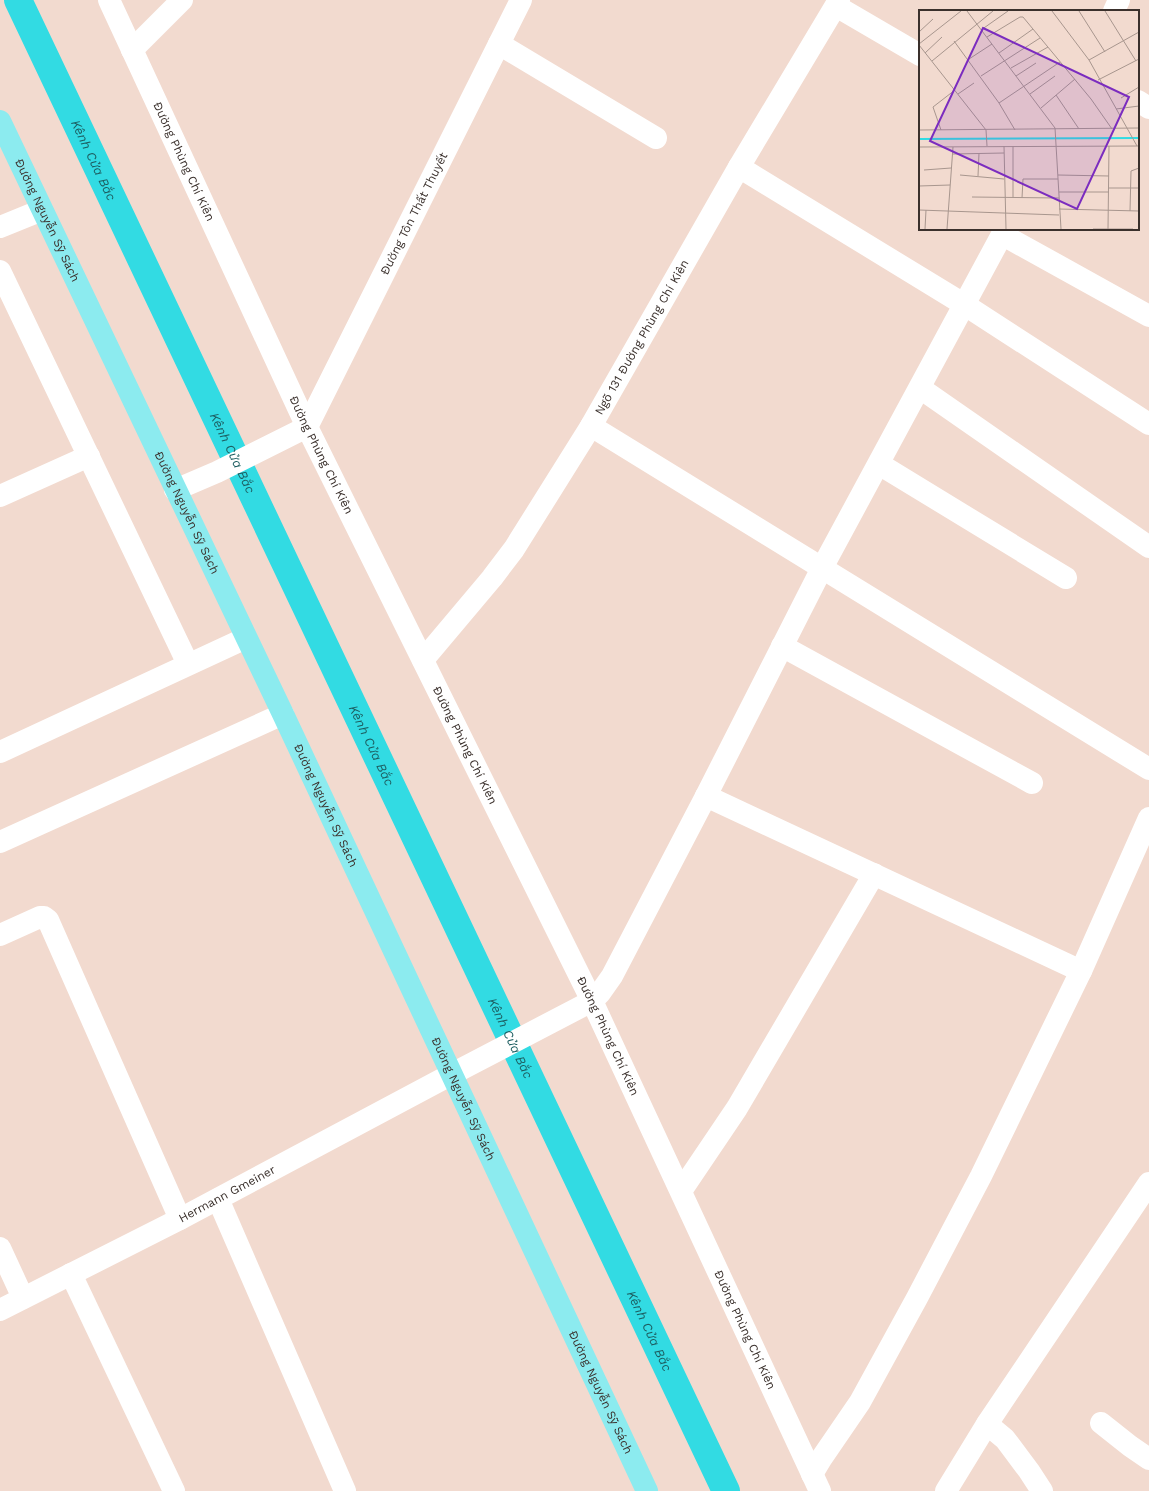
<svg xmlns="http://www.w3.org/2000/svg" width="1149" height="1491" font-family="'Work Sans',sans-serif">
<rect width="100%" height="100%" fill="#f2dacf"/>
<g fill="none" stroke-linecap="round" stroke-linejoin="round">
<path stroke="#32dbe3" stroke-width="28" id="s1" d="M18,0L726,1491"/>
<g stroke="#fff" stroke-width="22">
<path id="s2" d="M109,0L307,427L592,1001L820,1491"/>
<path d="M836,6L920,55"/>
<path d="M1114,11L1119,0"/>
<path d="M499,44L656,138"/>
<path d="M132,50L182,0"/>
<path d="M1138,101L1149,108"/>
<path d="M739,167L965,305L1149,424"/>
<path d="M0,227L42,210"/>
<path d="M1003,235L1149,316"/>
<path d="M0,271L188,664"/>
<path d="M920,388L1149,547"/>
<path d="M591,426L1149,769"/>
<path d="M879,464L1066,578"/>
<path id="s3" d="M175,490L217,472L307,427L521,0"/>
<path d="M0,496L89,456"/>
<path d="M782,646L1032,783"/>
<path id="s4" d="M423,660L492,578L514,549L591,426L739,167L839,0"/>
<path d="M0,752L246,638"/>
<path d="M706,796L1081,971"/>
<path d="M0,842L283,714"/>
<path d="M0,935L40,917H44L48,920L180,1219"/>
<path d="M681,1191L737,1108L874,874"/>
<path d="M218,1199L345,1491"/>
<path d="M0,1248L23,1298"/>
<path d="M71,1274L174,1491"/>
<path id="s5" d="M0,1310L180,1219L452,1074L592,1001L600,993L612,976L706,796L822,568L1005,229"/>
<path d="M1101,1423L1130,1446L1149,1459"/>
<path d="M987,1424L1005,1439L1029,1471L1042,1491"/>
<path d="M812,1474L821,1459L860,1402L917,1298L981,1176L1081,971L1149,818"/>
<path d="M946,1491L987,1424L1149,1183"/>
</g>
<path stroke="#8cebef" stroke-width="22" id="s6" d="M0,121L283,714L647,1491"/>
</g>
<g text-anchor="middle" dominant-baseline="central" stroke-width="3" stroke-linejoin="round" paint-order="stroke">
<g font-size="12" fill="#3a302c" stroke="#fce8df">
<text stroke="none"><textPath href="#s2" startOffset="178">Đường Phùng Chí Kiên</textPath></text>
<text stroke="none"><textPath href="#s3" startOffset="385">Đường Tôn Thất Thuyết</textPath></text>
<text stroke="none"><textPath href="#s6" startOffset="110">Đường Nguyễn Sỹ Sách</textPath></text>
<text stroke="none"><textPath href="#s4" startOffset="391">Ngõ 131 Đường Phùng Chí Kiên</textPath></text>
<text stroke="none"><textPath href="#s2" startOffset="502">Đường Phùng Chí Kiên</textPath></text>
<text stroke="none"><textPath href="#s6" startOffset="434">Đường Nguyễn Sỹ Sách</textPath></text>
<text stroke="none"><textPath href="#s2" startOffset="826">Đường Phùng Chí Kiên</textPath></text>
<text stroke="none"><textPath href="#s6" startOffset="758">Đường Nguyễn Sỹ Sách</textPath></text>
<text stroke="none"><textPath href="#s2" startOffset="1150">Đường Phùng Chí Kiên</textPath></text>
<text stroke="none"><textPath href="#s6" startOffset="1082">Đường Nguyễn Sỹ Sách</textPath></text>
<text stroke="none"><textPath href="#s5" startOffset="255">Hermann Gmeiner</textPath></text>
<text stroke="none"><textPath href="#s2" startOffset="1474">Đường Phùng Chí Kiên</textPath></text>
<text stroke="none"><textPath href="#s6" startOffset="1406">Đường Nguyễn Sỹ Sách</textPath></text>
</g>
<g font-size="13" font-style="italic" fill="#1d5e61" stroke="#fce8df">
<text stroke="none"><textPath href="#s1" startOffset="177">Kênh Cửa Bắc</textPath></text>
<text stroke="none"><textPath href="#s1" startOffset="501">Kênh Cửa Bắc</textPath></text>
<text stroke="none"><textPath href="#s1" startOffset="825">Kênh Cửa Bắc</textPath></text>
<text stroke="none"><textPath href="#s1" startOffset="1149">Kênh Cửa Bắc</textPath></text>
<text stroke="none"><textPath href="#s1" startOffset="1473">Kênh Cửa Bắc</textPath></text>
</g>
</g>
<g transform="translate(919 10)">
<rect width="220" height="220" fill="#f2dacf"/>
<path fill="none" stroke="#32dbe3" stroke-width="2" d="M0,129L220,128"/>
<path fill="none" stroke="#a8968e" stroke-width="1" d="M48,1L136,118L142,219M133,1L170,50L218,136M160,1L186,42M186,1L217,51M62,20L89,1M0,22L14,9M68,27L101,7H104L172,89L193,119M35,31L80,93L96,120M0,34L42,1M0,35L67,120L68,136M6,43L23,27M80,43L114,19M50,49L73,34M170,50L220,22M13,51L74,1M92,58L129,37M62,66L121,28M97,66L117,53M179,70L220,49M39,84L55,73M111,84L136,66M137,85L160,119M202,88L220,77M80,93L141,52M122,98L156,69M197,99L220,96M0,120L220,118M22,120L14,97L36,80M85,136L87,219M0,137L220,136M34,144L85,143M5,160L32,158M41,165L85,169M139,165L190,166M59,166L60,143M0,176L31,175M190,178H220M140,182H190M53,187L140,188M94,188V136M103,188L104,169H139M140,199L220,201M0,200L140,205M211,201L212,161L220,158M6,219L7,200M28,219L34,137M174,219H214M189,219L190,136"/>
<path fill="#7b2cbf" fill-opacity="0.15" stroke="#7b2cbf" stroke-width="2" d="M64,18L210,87L158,199L11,131Z"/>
<rect width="220" height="220" fill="none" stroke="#3a302c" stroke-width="2"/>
</g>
</svg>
